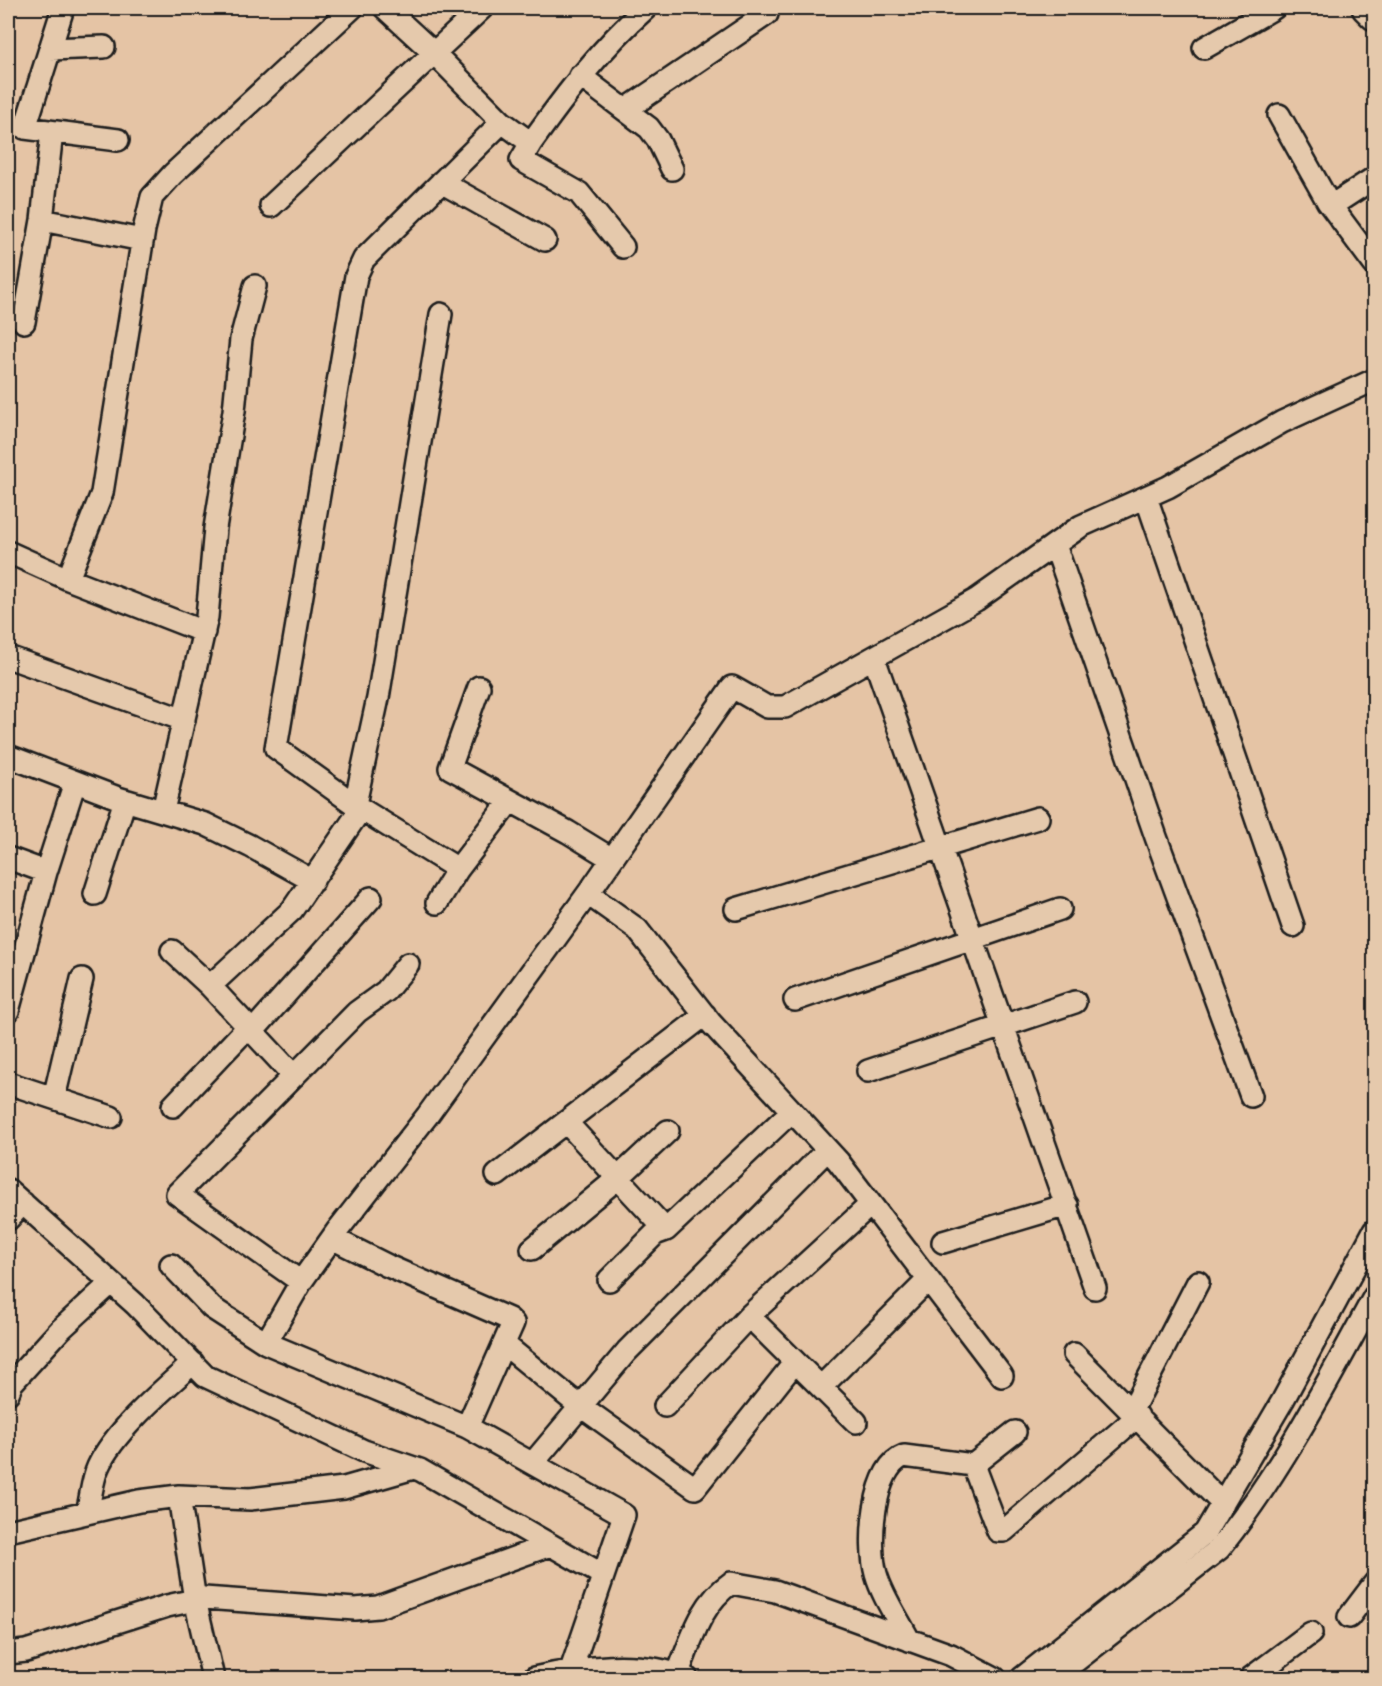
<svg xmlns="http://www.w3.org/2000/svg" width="1382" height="1686" font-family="'Playpen Sans',sans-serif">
<rect width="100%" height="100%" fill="#e5c4a5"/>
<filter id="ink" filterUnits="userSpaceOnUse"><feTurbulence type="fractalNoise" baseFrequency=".0167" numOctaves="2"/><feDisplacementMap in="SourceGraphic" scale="12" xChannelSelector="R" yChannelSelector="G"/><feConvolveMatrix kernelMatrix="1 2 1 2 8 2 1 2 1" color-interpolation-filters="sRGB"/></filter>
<g filter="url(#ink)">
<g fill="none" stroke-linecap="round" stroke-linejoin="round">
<defs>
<path id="minor" d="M63,8L25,128L118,140
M385,8L435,54L502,122L364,259L356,276L276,748L361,809L458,869
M1204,48L1274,8
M50,49L104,47
M580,76L649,128L658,140L672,169
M625,110L767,14
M1279,115L1328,202L1374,264
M502,122L531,143C566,94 601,48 646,8
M531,143L521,160L579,193L623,247
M441,182L545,240
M271,206L482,8
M1331,206L1374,178
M42,220L142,240
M24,322L42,220L52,132
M1146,497L1293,926
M1055,545L1156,837L1251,1096
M8,552L68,579L204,632
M68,579L102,493L144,230L152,197L173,174L352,8
M8,657L184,720
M874,658L1095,1288
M479,687L450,768L568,832L612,859
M8,756L118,798L205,824L250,846L313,881
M355,804L378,698L441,314
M163,811L207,617L215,528L234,411L241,339L255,286
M8,858L46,872
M95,894L125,800
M588,894L637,929L710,1022L838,1161L1002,1376
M437,903L458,869L510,801
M736,909L1038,818
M172,951L210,986L294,1076
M210,986L292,910L361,809
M795,1000L1060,909
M8,1011L46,872L75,782
M252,1032L371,898
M868,1071L1075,1002
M8,1083L111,1117
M54,1098L82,979
M173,1106L248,1027
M566,1122L666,1230
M497,1175L705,1015
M8,1190L135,1304L205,1376L364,1451L420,1470L603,1575
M8,1219L23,1203
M332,1238L388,1266L509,1319L513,1323L467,1427
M943,1242L1067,1205
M532,1249L618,1178L668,1131
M171,1265L212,1308L266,1343L467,1427L624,1515L571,1670
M609,1280L655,1234L666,1230L792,1111
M301,1282L177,1194L357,1012L386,991L408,964
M749,1316L856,1422
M266,1343L301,1282L337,1231L427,1116L592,888L732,687L767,707H785L976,600L1081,526L1168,487L1282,422L1374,380
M504,1344L571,1399L695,1488L795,1362
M1074,1354L1223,1504
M821,1387L928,1280
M8,1393L12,1383L60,1330L111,1283
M665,1406L749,1316L870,1205
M1132,1410L1198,1282
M533,1463L627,1351L827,1150
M973,1465L998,1531H1004L1138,1416
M179,1496L195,1600L213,1678
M87,1512C91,1498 92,1480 98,1467C114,1431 164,1389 193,1363
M8,1531L139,1501L179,1496L250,1499L344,1488L414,1468
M1349,1617L1374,1584
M909,1640C898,1619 882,1596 876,1574C868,1545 872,1468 904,1456L973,1465L1015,1432
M8,1653L26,1651L167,1606L204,1598L355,1609L378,1607L550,1545
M677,1675C691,1642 700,1604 731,1583L775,1591L951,1655L995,1678
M534,1678C582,1667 639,1659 687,1678
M1022,1678L1205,1533L1283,1400L1374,1231
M1054,1678L1219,1549C1280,1474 1328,1381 1374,1297
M1251,1678L1311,1633"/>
<path id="major" d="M1366,8L1374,16"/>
</defs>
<use href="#minor" stroke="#1c1c1c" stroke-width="26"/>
<use href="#major" stroke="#1c1c1c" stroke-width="32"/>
<use href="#minor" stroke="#e5c9ac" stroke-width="21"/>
<use href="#major" stroke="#e5c9ac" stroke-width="27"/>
</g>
</g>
<rect width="1382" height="1686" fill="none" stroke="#e5c9ac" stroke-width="30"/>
<rect x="15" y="15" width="1352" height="1656" fill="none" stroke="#1c1c1c" stroke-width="2" filter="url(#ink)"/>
</svg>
